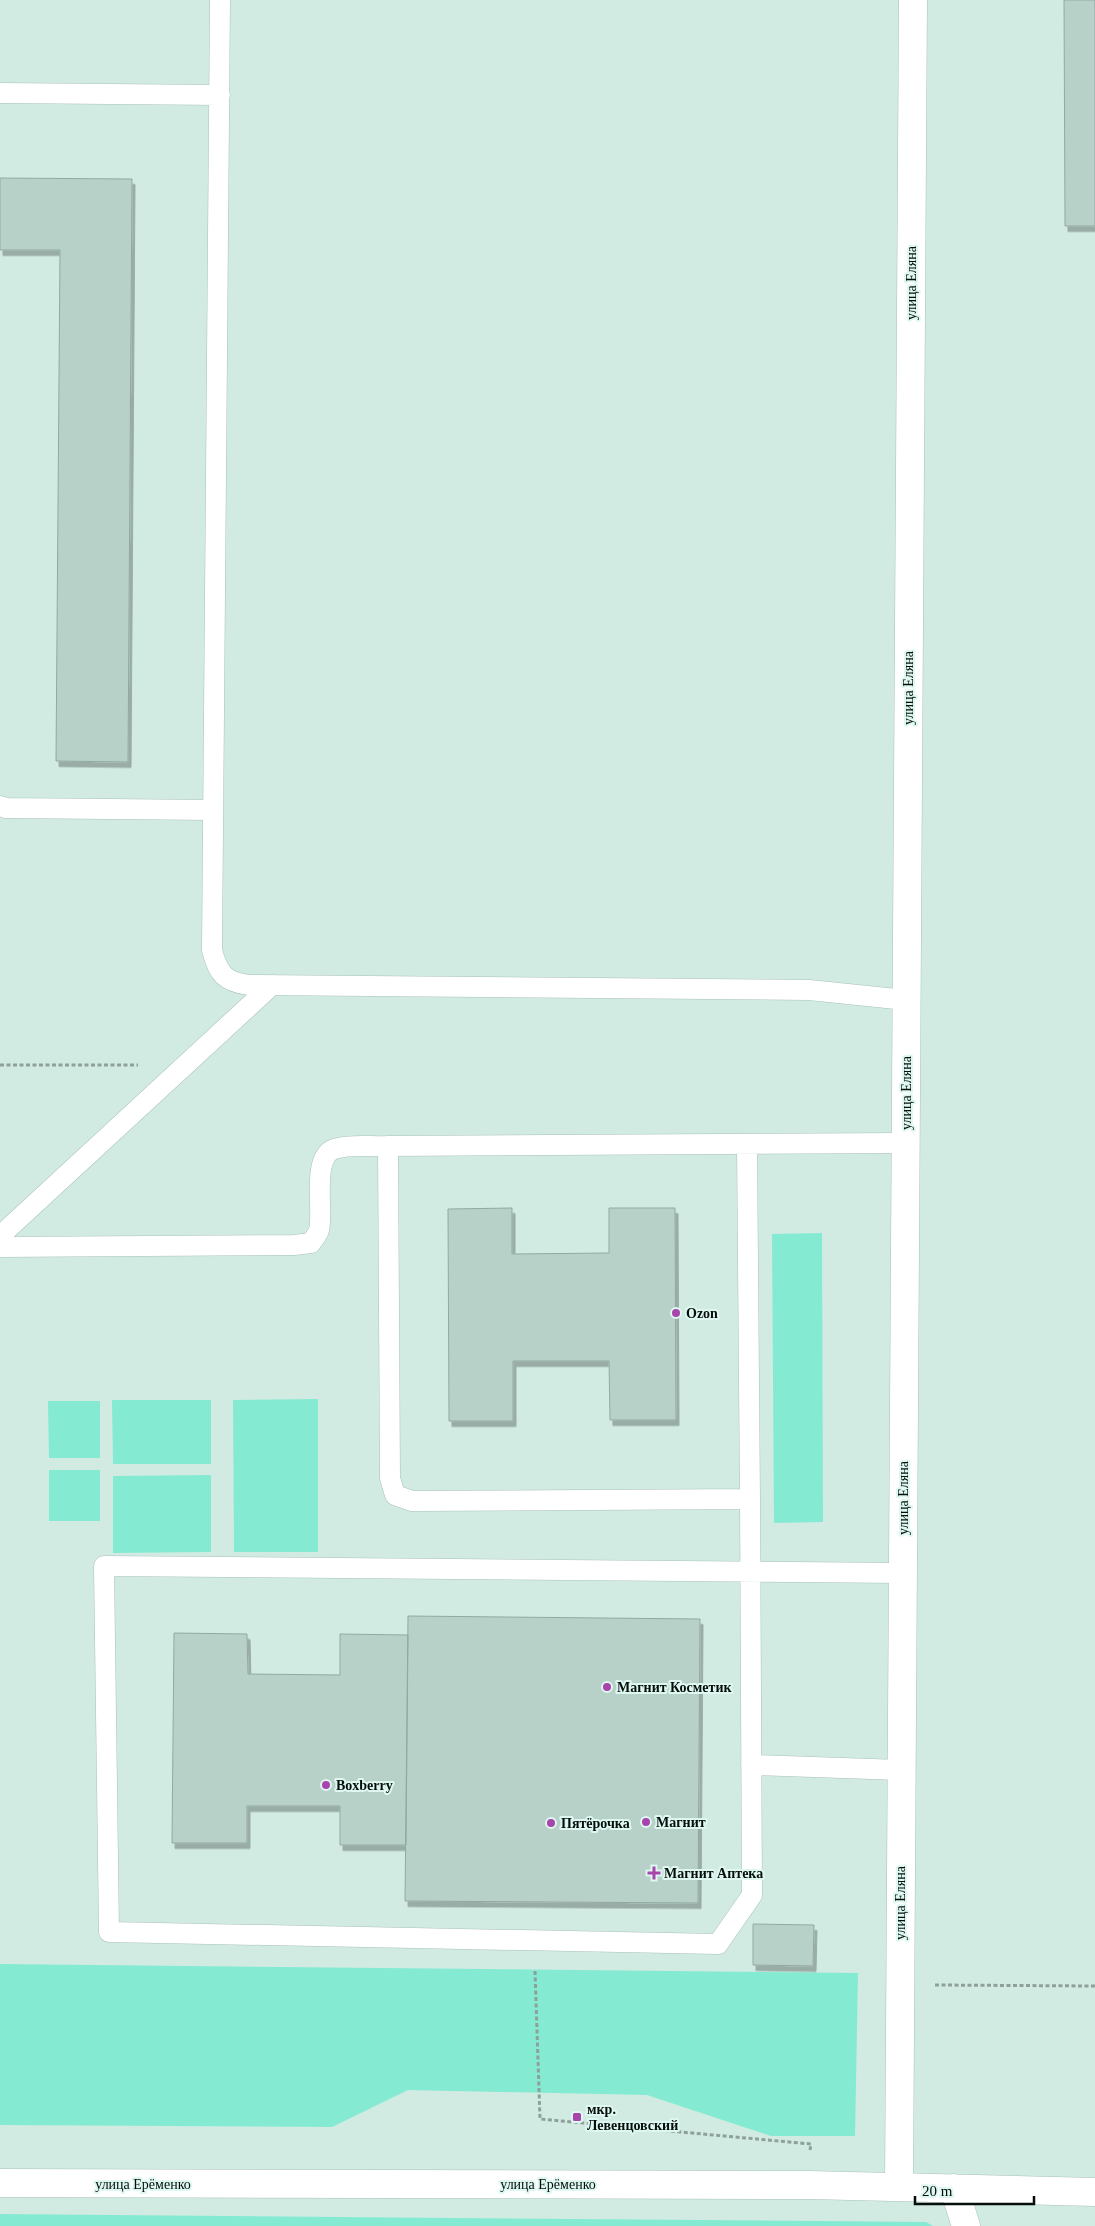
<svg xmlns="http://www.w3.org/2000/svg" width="1095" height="2226" font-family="Georgia,serif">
<defs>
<filter id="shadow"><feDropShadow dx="3" dy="5.5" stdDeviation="0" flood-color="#0004"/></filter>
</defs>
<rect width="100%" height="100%" fill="#d1ebe3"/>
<path fill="#85ead2" d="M822,1233L823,1522L774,1523L772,1234Z
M318,1399V1552H234L233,1400Z
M112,1400H211V1464H113Z
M48,1401H100V1458H49Z
M49,1470H100V1521H49Z
M211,1475V1552L113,1553V1476Z
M0,1964L858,1973L855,2136H771L647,2095L408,2090L332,2127L0,2125Z
M0,2214L926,2222L933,2226H0Z"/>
<path fill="#b7d0c8" stroke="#91a9a2" filter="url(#shadow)" d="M1064,0H1095V226H1065Z
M0,178L132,179L128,762L56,761L60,250H0Z
M512,1208V1254L609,1253V1208H675L676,1420H610L609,1361H513V1421H449L448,1209Z
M408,1616L700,1619L698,1903L405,1901Z
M174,1633L247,1634L248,1674L340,1675V1634L408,1635L406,1845H340V1806H247V1843H172Z
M753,1924L814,1925L813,1966L753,1965Z"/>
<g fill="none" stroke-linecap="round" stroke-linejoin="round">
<defs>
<path id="lane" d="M220,0L212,950C218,974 225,982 249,985L809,990L906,1000
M0,93L220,95
M0,806L6,808L213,810
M747,1144L750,1499L412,1501L395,1495L390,1478L388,1146L905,1143
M0,1236L272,985
M0,1247L294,1245L311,1243C314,1239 318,1234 319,1230C324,1210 311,1158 334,1149C350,1144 371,1147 388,1146
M750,1499L752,1895L718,1944L109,1932L104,1566L903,1573
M751,1765L901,1770"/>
<path id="street" d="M0,2183L809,2185L1095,2192
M899,2187L913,0
M954,2188L966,2226"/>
</defs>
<use href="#lane" stroke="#a9c1ba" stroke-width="21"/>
<use href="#street" stroke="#a9c1ba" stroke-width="29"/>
<path stroke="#8da19a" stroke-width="3" stroke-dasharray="4 2.5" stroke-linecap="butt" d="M0,1065H138
M535,1971L540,2119L811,2144L810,2150
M935,1985L1095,1986"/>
<use href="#lane" stroke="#fff" stroke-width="20"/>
<use href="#street" stroke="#fff" stroke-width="28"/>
</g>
<g fill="#a845ac" stroke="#def8f1" stroke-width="2">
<circle cx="676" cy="1313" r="5"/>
<circle cx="607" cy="1687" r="5"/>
<circle cx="326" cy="1785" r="5"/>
<circle cx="646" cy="1822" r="5"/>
<circle cx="551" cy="1823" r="5"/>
<path d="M651.5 1865.5h5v5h5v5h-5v5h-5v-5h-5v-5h5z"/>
<rect x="572" y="2112" width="10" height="10" rx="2.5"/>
</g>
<g text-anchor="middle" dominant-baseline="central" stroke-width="4" stroke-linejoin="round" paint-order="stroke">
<g font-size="14" fill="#060e0b" stroke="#def8f1">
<text transform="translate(911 283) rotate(-90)">улица Еляна</text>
<text transform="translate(908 688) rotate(-90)">улица Еляна</text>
<text transform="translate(906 1093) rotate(-90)">улица Еляна</text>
<text transform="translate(903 1498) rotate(-90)">улица Еляна</text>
<text transform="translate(900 1903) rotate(-90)">улица Еляна</text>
<text x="143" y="2184">улица Ерёменко</text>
<text x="548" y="2184">улица Ерёменко</text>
</g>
<g font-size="14" font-weight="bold" fill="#060e0b" stroke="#def8f1" text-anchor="start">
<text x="686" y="1313">Ozon</text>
<text x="617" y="1687">Магнит Косметик</text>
<text x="336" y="1785">Boxberry</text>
<text x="656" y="1822">Магнит</text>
<text x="561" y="1823">Пятёрочка</text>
<text x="664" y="1873">Магнит Аптека</text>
<text x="587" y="2109">мкр.<tspan x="587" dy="16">Левенцовский</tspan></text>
</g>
</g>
<path d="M915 2196v8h119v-8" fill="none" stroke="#060e0b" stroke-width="2.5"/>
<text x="922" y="2196" font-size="15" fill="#060e0b" stroke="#def8f1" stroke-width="4" paint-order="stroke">20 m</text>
</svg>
